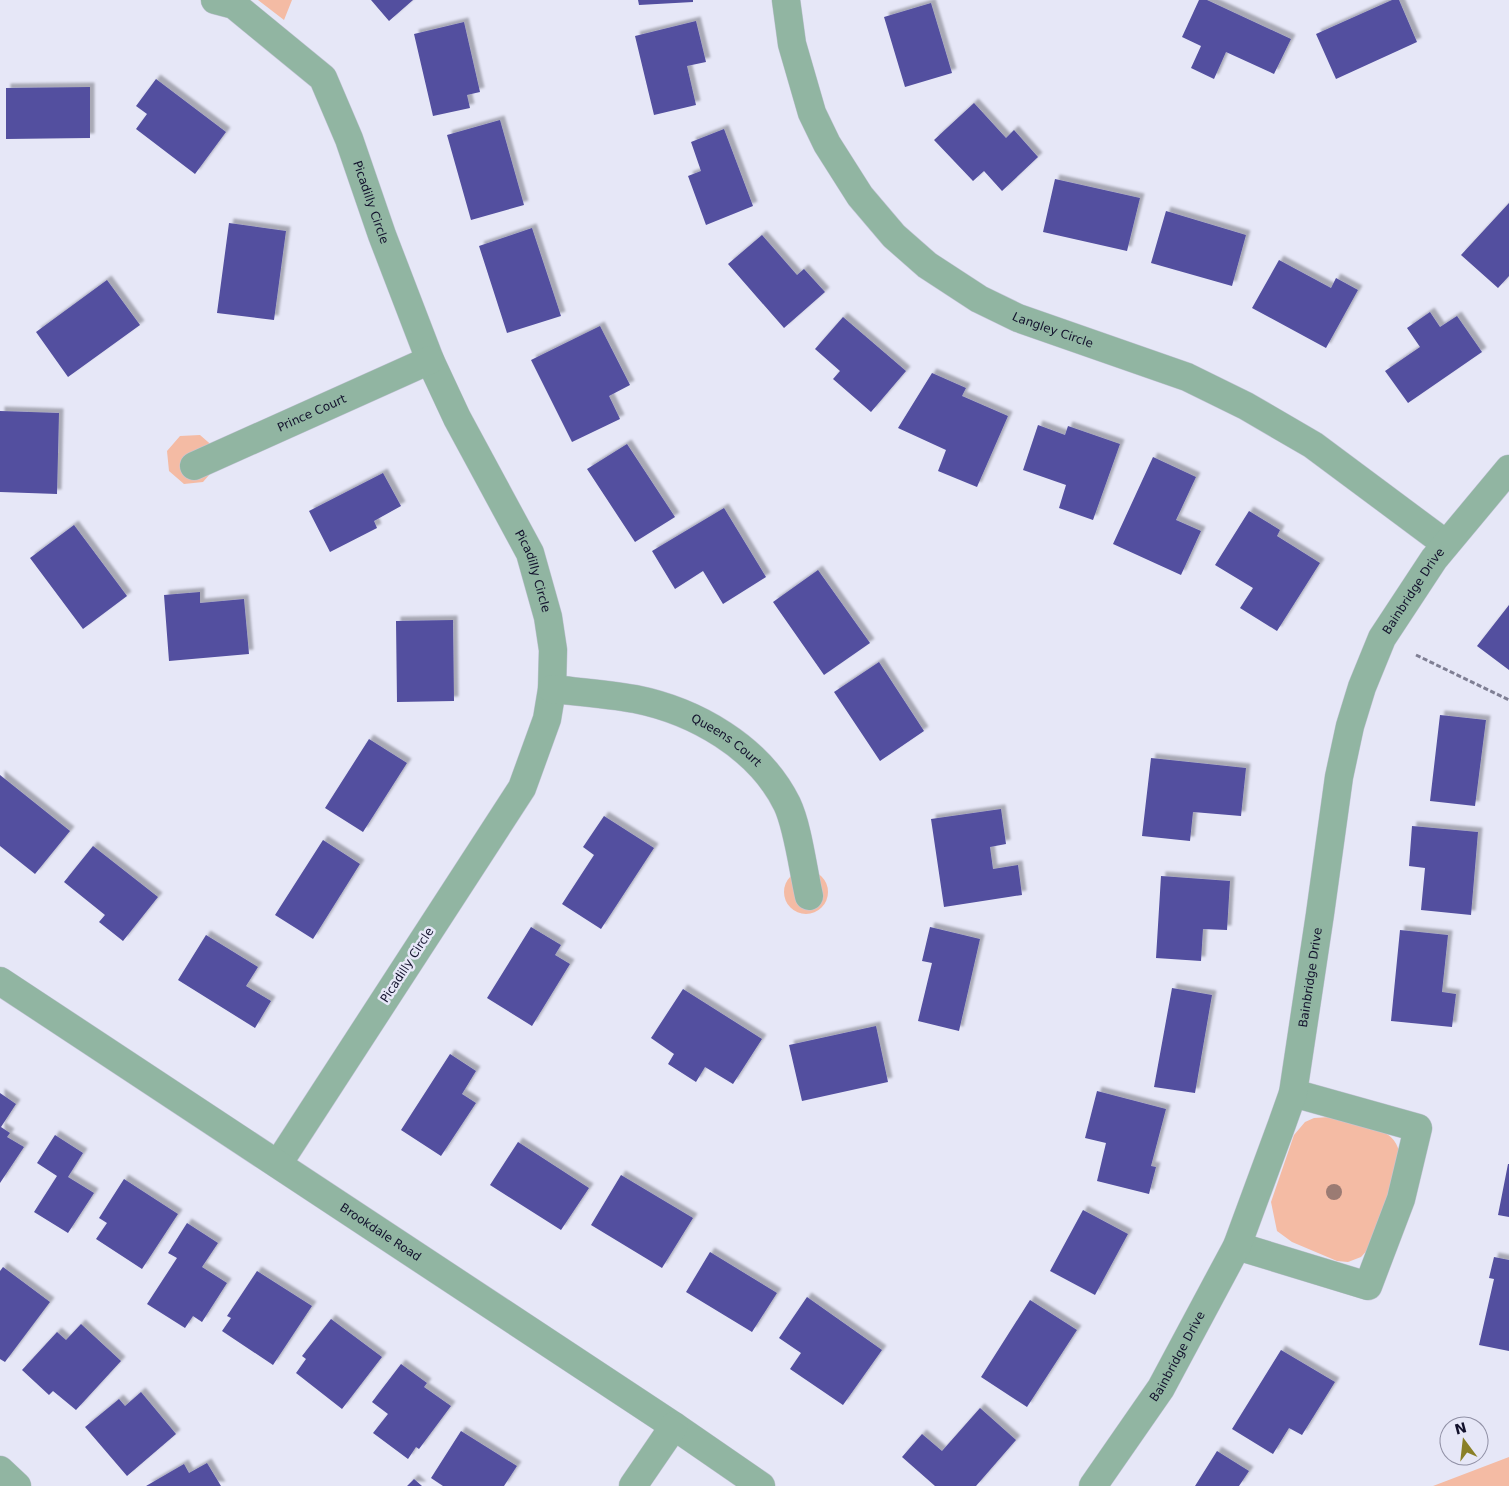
<svg xmlns="http://www.w3.org/2000/svg" width="1509" height="1486" font-family="'DejaVu Sans',sans-serif">
<defs>
<filter id="shadow"><feDropShadow dx="4.5" dy="-4.5" stdDeviation="1" flood-color="#0004"/></filter>
</defs>
<rect width="100%" height="100%" fill="#e6e7f7"/>
<path fill="#f4bba4" d="M258,0H292L284,20Z
M200,435L215,448L216,467L203,482L184,484L169,471L167,451L180,436Z
M784 892a22 22 0 1 1 44 0a22 22 0 1 1-44 0Z
M1330,1117C1351,1122 1391,1125 1398,1148C1399,1152 1399,1156 1399,1160L1371,1246L1361,1257L1348,1262L1337,1261L1292,1242L1277,1231L1271,1202L1294,1135L1305,1122L1314,1118Z
M1509,1457V1486H1433Z"/>
<path fill="#534f9f" filter="url(#shadow)" d="M371,0H413L389,21Z
M638,0H693V2L639,5Z
M1199,0H1207L1291,39L1274,74L1226,52L1214,79L1191,68L1201,46L1182,37Z
M1392,0H1399L1417,42L1336,79L1316,34Z
M931,3L952,73L905,87L884,17Z
M696,21L706,62L687,66L696,105L654,115L635,36Z
M464,22L480,92L467,95L470,108L433,116L414,34Z
M156,79L226,132L195,174L136,129L147,114L136,106Z
M90,87V138L6,139V88Z
M974,103L1006,138L1014,130L1038,157L1002,191L984,171L973,181L934,140Z
M500,120L524,205L471,220L447,135Z
M724,129L753,206L706,225L688,176L701,171L691,142Z
M1055,179L1140,198L1127,251L1043,232Z
M1509,203V276L1498,288L1461,255Z
M1166,211L1246,235L1232,286L1151,263Z
M229,223L286,231L274,320L217,313Z
M532,228L561,316L507,333L479,246Z
M762,235L797,275L804,269L825,292L784,328L728,264Z
M1279,260L1331,288L1336,278L1358,290L1326,348L1252,308Z
M107,280L140,325L68,377L36,332Z
M1430,312L1440,327L1457,316L1482,352L1408,403L1385,371L1420,347L1407,328Z
M843,317L906,371L871,412L833,379L840,371L815,349Z
M600,326L630,385L609,396L620,419L572,442L531,360Z
M932,373L966,388L962,396L1008,416L977,487L938,471L946,450L898,428Z
M0,411L59,413L57,494L0,492Z
M1038,425L1065,435L1068,426L1120,444L1093,520L1059,508L1066,485L1023,470Z
M627,444L675,517L635,542L587,469Z
M1153,457L1196,477L1176,520L1201,531L1181,575L1113,544Z
M383,473L401,506L374,521L377,528L330,552L309,511Z
M724,508L766,577L723,604L703,571L675,589L652,551Z
M1249,511L1280,530L1277,536L1320,563L1277,631L1240,608L1253,588L1215,565Z
M74,525L127,596L83,629L30,558Z
M818,570L870,643L824,675L773,602Z
M200,592V603L244,599L249,654L169,661L164,595Z
M1509,605V670L1477,646Z
M453,620L454,701L397,702L396,621Z
M879,662L924,731L880,761L834,692Z
M1440,715L1486,720L1475,806L1430,801Z
M369,739L407,763L363,832L325,808Z
M1151,758L1246,768L1241,816L1193,812L1190,841L1142,836Z
M0,775L70,831L35,874L0,846Z
M1001,809L1006,844L990,847L993,869L1018,865L1022,895L944,907L931,819Z
M604,816L654,848L601,929L562,904L594,855L583,847Z
M1412,826L1478,832L1471,915L1421,910L1425,868L1409,866Z
M323,840L360,864L313,939L275,915Z
M93,846L158,897L123,941L99,922L105,915L64,882Z
M1161,876L1230,881L1227,930L1203,929L1201,961L1156,958Z
M531,927L561,945L555,955L570,964L532,1026L487,998Z
M930,927L980,939L959,1031L918,1021L932,963L922,961Z
M1400,930L1448,935L1442,992L1456,994L1452,1027L1391,1021Z
M206,935L258,967L246,986L271,1001L255,1028L178,980Z
M1172,988L1212,995L1195,1093L1154,1087Z
M683,989L762,1039L733,1084L705,1067L696,1082L668,1064L674,1054L651,1038Z
M876,1026L888,1082L802,1101L789,1045Z
M450,1054L476,1071L462,1094L476,1103L441,1156L401,1130Z
M1097,1091L1166,1109L1151,1166L1156,1167L1149,1194L1097,1181L1106,1143L1085,1138Z
M0,1093L16,1104L1,1127L10,1133L7,1137L24,1147L0,1183Z
M55,1135L83,1153L68,1177L94,1193L68,1233L34,1212L57,1176L37,1163Z
M518,1142L589,1188L561,1230L490,1185Z
M1508,1164H1509V1217L1498,1215Z
M621,1175L693,1218L662,1268L591,1225Z
M124,1179L178,1214L142,1269L96,1239L107,1223L99,1218Z
M1083,1210L1128,1234L1095,1295L1050,1271Z
M187,1223L218,1243L202,1267L227,1283L202,1322L193,1316L185,1328L147,1304L177,1258L168,1253Z
M710,1252L777,1293L752,1332L686,1292Z
M1494,1257L1509,1260V1351L1479,1345L1494,1279L1489,1278Z
M3,1267L50,1302L5,1362L0,1359V1271Z
M257,1271L312,1306L273,1365L222,1331L231,1318L227,1316Z
M807,1297L882,1350L843,1405L790,1369L801,1353L779,1338Z
M1030,1300L1077,1330L1027,1407L981,1377Z
M331,1319L382,1357L342,1409L296,1373L306,1359L302,1356Z
M81,1324L121,1361L76,1410L53,1391L49,1395L22,1370L57,1332L66,1340Z
M1281,1350L1335,1382L1302,1435L1289,1428L1273,1454L1232,1429Z
M401,1364L427,1383L424,1387L451,1406L419,1449L416,1447L408,1459L373,1433L388,1414L372,1402Z
M141,1392L176,1434L127,1476L85,1427L119,1399L125,1406Z
M980,1408L1016,1440L976,1486H935L902,1457L922,1434L942,1451Z
M461,1431L517,1466L504,1486H443L431,1478Z
M1217,1451L1249,1471L1239,1486H1195Z
M207,1463L221,1486H146L184,1464L189,1473Z
M414,1479L422,1486H407Z"/>
<g fill="none" stroke-linecap="round" stroke-linejoin="round">
<defs>
<g id="minor">
<path id="s1" d="M215,0L234,5L323,78L349,139L382,235L430,360L457,418L530,553L548,617L553,650L552,689L547,719L522,788L278,1164"/>
<path id="s2" d="M786,0L792,44L812,113L827,144L860,196L894,236L927,265L979,299L1018,318L1187,377L1246,406L1313,445L1446,544"/>
<path id="s3" d="M194,466L430,360"/>
<path id="s4" d="M552,689C579,692 608,694 635,699C695,711 759,747 787,804C798,827 803,870 809,896"/>
<path id="s5" d="M0,981L674,1426L761,1486"/>
<path d="M1237,1246L1368,1286L1401,1199L1418,1128L1293,1093"/>
<path d="M0,1470L17,1486"/>
<path d="M633,1486L674,1426"/>
<path id="s6" d="M1093,1486L1161,1388L1237,1246L1282,1124L1293,1093L1320,914L1339,777L1350,726L1362,687L1382,638L1434,559L1509,469"/>
</g>
</defs>
<use href="#minor" stroke="#c4c5d7" stroke-width="29"/>
<path stroke="#7f7f94" stroke-width="3" stroke-dasharray="5 2.5" stroke-linecap="butt" d="M1416,655L1509,700"/>
<use href="#minor" stroke="#91b5a2" stroke-width="28"/>
</g>
<circle fill="#9b7b73" cx="1334" cy="1192" r="8"/>
<g text-anchor="middle" dominant-baseline="central" stroke-width="5" stroke-linejoin="round" paint-order="stroke">
<g font-size="12" fill="#12112c" stroke="#e6e7f7">
<text stroke="none"><textPath href="#s1" startOffset="268">Picadilly Circle</textPath></text>
<text stroke="none"><textPath href="#s2" startOffset="451">Langley Circle</textPath></text>
<text stroke="none"><textPath href="#s3" startOffset="129">Prince Court</textPath></text>
<text stroke="none"><textPath href="#s1" startOffset="672">Picadilly Circle</textPath></text>
<text stroke="none"><textPath href="#s6" startOffset="965">Bainbridge Drive</textPath></text>
<text stroke="none"><textPath href="#s4" startOffset="185">Queens Court</textPath></text>
<text transform="translate(407 965) rotate(-57)">Picadilly Circle</text>
<text stroke="none"><textPath href="#s6" startOffset="560">Bainbridge Drive</textPath></text>
<text stroke="none"><textPath href="#s5" startOffset="456">Brookdale Road</textPath></text>
<text stroke="none"><textPath href="#s6" startOffset="155">Bainbridge Drive</textPath></text>
</g>
</g>
<g transform="translate(1464 1441) rotate(345)"><circle r="24" fill="#e6e7f7" stroke="#9191a6"/>
<path d="M0-4L9 19L0 12L-9 19Z" fill="#8a8027"/>
<text y="-8" font-size="14" font-weight="bold" text-anchor="middle" fill="#12112c">N</text>
</g>
</svg>
